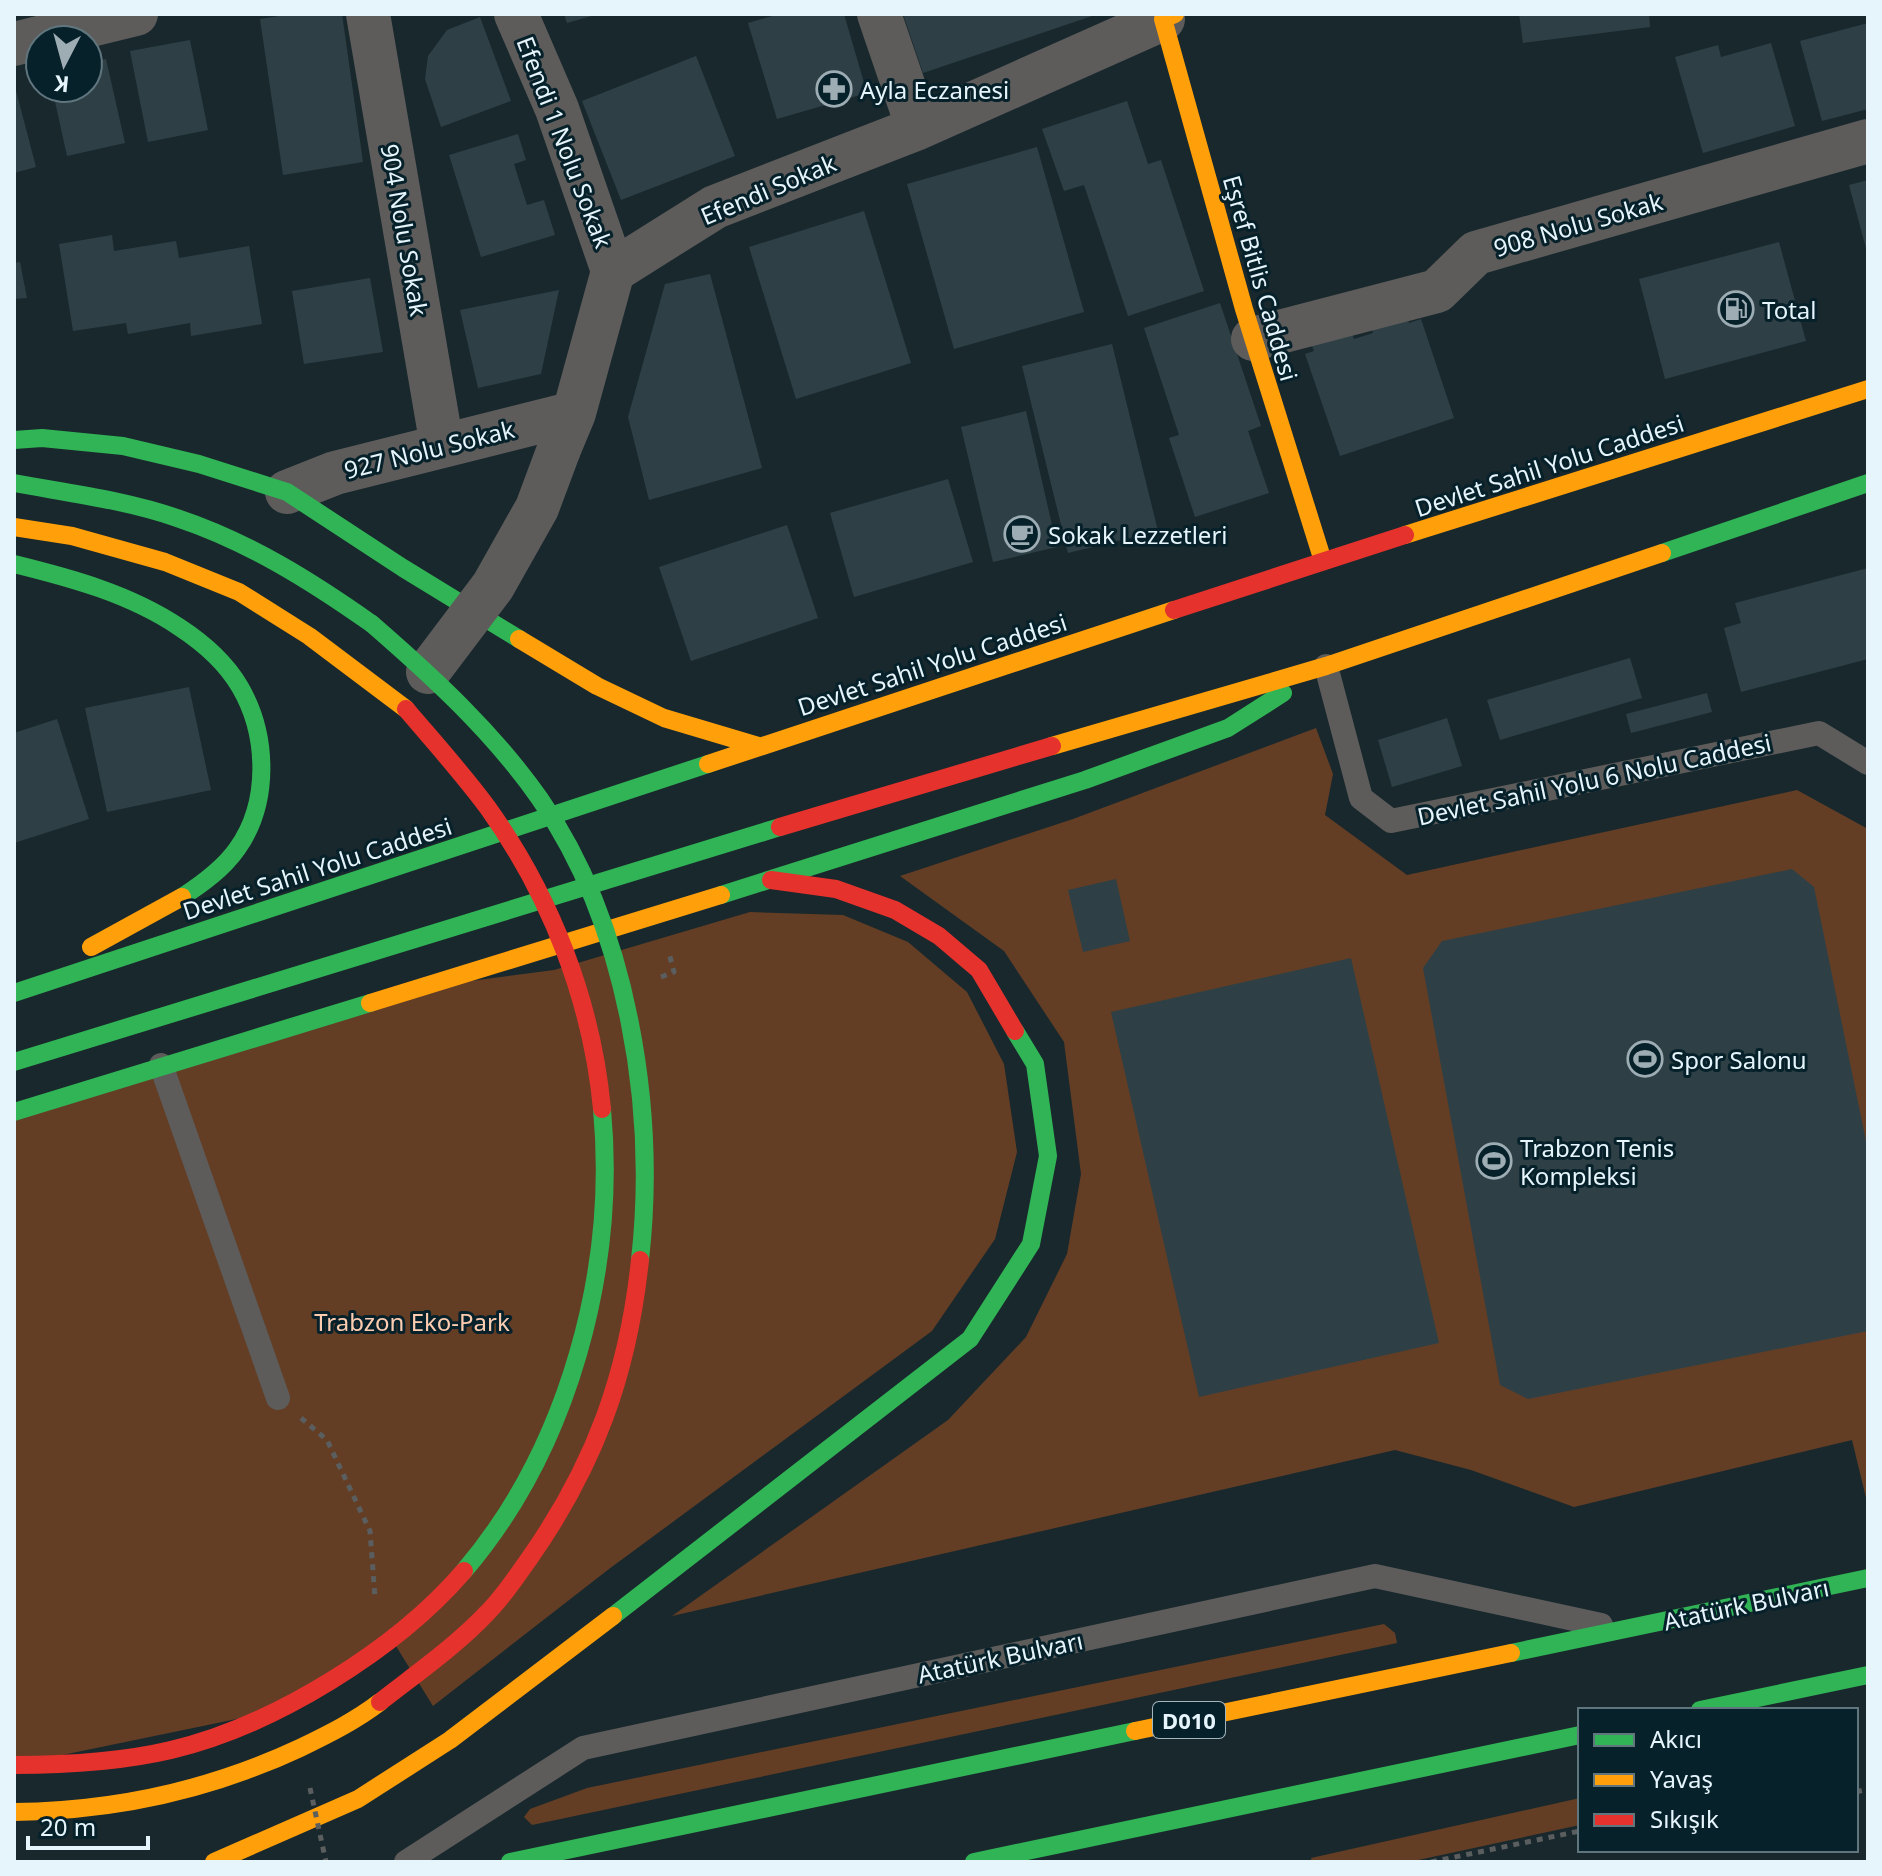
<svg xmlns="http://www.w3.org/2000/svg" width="1882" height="1876" font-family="'Noto Sans',sans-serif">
<rect width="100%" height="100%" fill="#19282d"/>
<path fill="#633e25" d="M1316,728L1333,774L1325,815L1407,875L1797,790L1868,829V1506L1852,1440L1574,1507L1471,1470L1395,1450L672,1616L948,1420L1026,1337L1067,1254L1081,1174L1064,1042L1004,951L900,876L1073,819Z
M750,912L843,915L908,942L967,992L1004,1064L1017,1152L995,1239L932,1331L609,1569L433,1706L391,1638L275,1711L14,1765V1112L426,987L554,970Z
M1384,1624L1395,1633L1397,1643L532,1825L524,1817L530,1809L587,1788Z
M1580,1798V1825L1409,1862H1312L1311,1858Z"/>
<path fill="#2e4046" d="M292,14H342L363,162L283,175L260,19Z
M564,14H595V15L567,23Z
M779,14H844L867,93L777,119L748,23Z
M903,14H1095V15L923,73Z
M1519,14H1649L1650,27L1523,43Z
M480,17L511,101L441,127L425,79L428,56L447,30Z
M1868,23V109L1822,121L1800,41Z
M190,40L208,130L148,142L130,51Z
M1771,43L1795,126L1703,153L1675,57L1718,45L1721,57Z
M696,56L735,156L621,200L582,101Z
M106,59L125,143L67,156L52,88H88V63Z
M14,83L36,167L14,173Z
M1127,101L1148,164L1161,160L1204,291L1128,316L1084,185L1064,191L1042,129Z
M518,134L526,160L514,164L527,205L544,200L555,235L481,257L449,155Z
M1037,147L1084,312L954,349L907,184Z
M1868,180V252H1867L1849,185Z
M864,211L911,363L796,399L749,247Z
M112,235L114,251L176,241L179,258L249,246L262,324L191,336L190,323L128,334L126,323L73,331L59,244Z
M1779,242L1806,341L1665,379L1639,279Z
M20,262L27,298L14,299V263Z
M710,274L762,468L649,500L628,417L665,284Z
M370,278L383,352L304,364L292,291Z
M559,290L541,374L478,388L460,310Z
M1220,303L1261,426L1248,431L1269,493L1195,517L1169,438L1179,435L1144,328Z
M1406,313L1409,323L1421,319L1454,418L1340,456L1305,354L1314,351L1311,343L1351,330L1354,339L1373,333L1371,325Z
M1112,344L1158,531L1068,553L1022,366Z
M1026,411L1057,547L993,562L961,427Z
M948,479L973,562L854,597L830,513Z
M787,525L818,618L691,661L659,567Z
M1868,568V659L1741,692L1724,628L1741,623L1735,603Z
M1630,658L1642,698L1500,740L1487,700Z
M189,687L211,790L107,812L85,708Z
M1707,693L1712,712L1631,733L1626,714Z
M1447,718L1462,766L1392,787L1378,740Z
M57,719L89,819L14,843V733Z
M1792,869L1814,887L1868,1151V1331L1528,1399L1500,1385L1423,968L1442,941Z
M1116,879L1130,941L1083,952L1068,890Z
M1351,958L1439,1343L1199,1397L1111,1012Z"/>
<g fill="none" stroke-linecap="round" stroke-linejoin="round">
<path stroke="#5b5e5f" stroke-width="5" stroke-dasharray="6 6" stroke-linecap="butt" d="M661,977L674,972L669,953
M301,1418L327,1440L370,1531L375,1598
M1856,1792L1868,1789
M1431,1862L1580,1831"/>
<path stroke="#5d5c5b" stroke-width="24" d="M1326,666L1361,798L1391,821L1819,733L1868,763
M161,1065L278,1398
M406,1862L583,1748L1375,1576L1601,1625"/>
<path stroke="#5d5c5b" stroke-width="44" d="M368,14L442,446
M516,14L557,109L613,271
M879,14L918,128
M14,44L136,14
M1253,339L1437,291L1476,253L1868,141
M559,449L574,413L613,271L715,207L918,128L1163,19
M287,492L335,473L574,413"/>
<path stroke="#30b455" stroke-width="18" d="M14,440L42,438L123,446L199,464L287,492L403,568L519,639
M14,483C68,493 125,500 177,518C249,542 311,581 372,624
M1662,553L1868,483
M14,564C71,578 130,594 179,627C202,642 226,663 240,687C268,735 270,803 237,849C223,869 202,884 182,897
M721,895L1085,780L1228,728L1283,693
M14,993L708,764
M14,1062L780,827
M14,1112L370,1003
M613,1616L970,1339L1031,1244L1048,1156L1035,1064L1015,1031
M1511,1653L1868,1578
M1700,1710L1868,1675
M510,1862L1135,1731
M974,1862L1580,1735"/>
<path stroke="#ff9f0a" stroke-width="18" d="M1175,14L1163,19L1244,309L1323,561
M14,527L72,536L165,562L239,592L309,636L406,709
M1405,535L1868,389
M519,639L597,686L664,718L758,746
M1052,746L1326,666L1662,553
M708,764L1174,610
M91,947L182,897
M370,1003L721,895
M1135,1731L1511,1653
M214,1862L358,1799L450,1740L613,1616"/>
<path stroke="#e5322d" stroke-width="18" d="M1174,610L1405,535
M780,827L1052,746
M771,880L836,889L895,910L939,936L979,970L1015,1031"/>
<path stroke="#5b5e5f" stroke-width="5" stroke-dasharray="6 6" stroke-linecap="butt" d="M310,1788L326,1862"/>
<path stroke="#5d5c5b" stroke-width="44" d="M428,672L493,586L537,508L559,449"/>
<path stroke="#30b455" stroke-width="18" d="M372,624C433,677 493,732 540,799C628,926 657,1109 640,1260
M464,1571C569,1448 617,1269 602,1109"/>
<path stroke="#ff9f0a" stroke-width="18" d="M14,1812C115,1811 208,1791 300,1748C329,1734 355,1721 380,1702"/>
<path stroke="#e5322d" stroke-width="18" d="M406,709C434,742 463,774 488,808C551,896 592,1002 602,1109
M380,1702C417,1673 456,1646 488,1612C504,1596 516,1577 529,1559C595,1465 628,1374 640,1260
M14,1765C67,1765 120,1762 171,1750C273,1726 396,1650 464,1571"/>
</g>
<defs>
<symbol id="pharmacy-ring" viewBox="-11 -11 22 22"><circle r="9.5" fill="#07212b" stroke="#9eadb4" stroke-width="1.5"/><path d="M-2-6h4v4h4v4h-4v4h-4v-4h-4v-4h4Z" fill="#9eadb4"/></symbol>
<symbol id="fuel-ring" viewBox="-11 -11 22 22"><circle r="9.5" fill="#07212b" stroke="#9eadb4" stroke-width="1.5"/><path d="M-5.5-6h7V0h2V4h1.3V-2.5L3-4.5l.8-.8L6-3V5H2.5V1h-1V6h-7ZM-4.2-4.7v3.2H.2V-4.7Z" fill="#9eadb4"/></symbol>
<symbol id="cafe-ring" viewBox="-11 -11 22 22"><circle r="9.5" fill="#07212b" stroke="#9eadb4" stroke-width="1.5"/><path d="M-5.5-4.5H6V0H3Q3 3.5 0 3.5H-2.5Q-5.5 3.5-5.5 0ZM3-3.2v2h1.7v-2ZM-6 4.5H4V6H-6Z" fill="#9eadb4"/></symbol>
<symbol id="stadium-ring" viewBox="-11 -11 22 22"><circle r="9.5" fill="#07212b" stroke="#9eadb4" stroke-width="1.5"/><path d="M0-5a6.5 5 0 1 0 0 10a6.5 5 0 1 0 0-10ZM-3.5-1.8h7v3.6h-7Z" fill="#9eadb4"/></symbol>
</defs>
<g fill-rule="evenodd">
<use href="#pharmacy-ring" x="814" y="69" width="40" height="40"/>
<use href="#fuel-ring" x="1716" y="289" width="40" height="40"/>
<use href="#cafe-ring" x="1002" y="514" width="40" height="40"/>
<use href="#stadium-ring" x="1625" y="1039" width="40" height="40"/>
<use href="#stadium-ring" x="1474" y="1141" width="40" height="40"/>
</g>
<g text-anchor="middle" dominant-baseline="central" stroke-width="6" stroke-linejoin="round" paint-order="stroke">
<rect fill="#07212b" stroke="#a3b5bd" stroke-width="2" x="1153" y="1702" width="72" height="36" rx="6"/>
<g font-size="22" font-weight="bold" fill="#e6f5fc">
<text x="1189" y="1720">D010</text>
</g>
<g font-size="24" fill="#e6f5fc" stroke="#07212b" text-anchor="start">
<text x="860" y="89">Ayla Eczanesi</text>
<text x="1762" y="309">Total</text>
<text x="1048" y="534">Sokak Lezzetleri</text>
<text x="1671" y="1059">Spor Salonu</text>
<text x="1520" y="1147">Trabzon Tenis<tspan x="1520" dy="28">Kompleksi</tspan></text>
</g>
<g font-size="24" fill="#e6f5fc" stroke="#07212b">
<text transform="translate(565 142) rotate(69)">Efendi 1 Nolu Sokak</text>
<text transform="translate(768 189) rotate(-23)">Efendi Sokak</text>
<text transform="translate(1578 224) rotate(-16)">908 Nolu Sokak</text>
<text transform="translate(405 230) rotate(80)">904 Nolu Sokak</text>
<text transform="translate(1261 278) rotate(74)">Eşref Bitlis Caddesi</text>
<text transform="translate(429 449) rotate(-14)">927 Nolu Sokak</text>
<text transform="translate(1549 465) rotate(-18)">Devlet Sahil Yolu Caddesi</text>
<text transform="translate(932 664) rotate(-18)">Devlet Sahil Yolu Caddesi</text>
<text transform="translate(1594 779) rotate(-12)">Devlet Sahil Yolu 6 Nolu Caddesi</text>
<text transform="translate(317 868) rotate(-18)">Devlet Sahil Yolu Caddesi</text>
<text transform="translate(1746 1604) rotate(-12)">Atatürk Bulvarı</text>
<text transform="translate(1000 1657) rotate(-12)">Atatürk Bulvarı</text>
</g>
<g font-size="24" fill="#fecdb0" stroke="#07212b">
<text x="412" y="1321">Trabzon Eko-Park</text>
</g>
</g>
<rect width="1882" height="1876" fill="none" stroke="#e6f5fc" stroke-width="32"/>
<rect x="1578" y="1708" width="280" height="144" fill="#07212b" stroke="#60767f" stroke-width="2"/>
<rect x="1594" y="1734" width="40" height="12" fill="#30b455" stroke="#60767f" stroke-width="2"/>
<text x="1650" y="1748" font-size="24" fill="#e6f5fc">Akıcı</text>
<rect x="1594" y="1774" width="40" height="12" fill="#ff9f0a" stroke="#60767f" stroke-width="2"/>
<text x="1650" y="1788" font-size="24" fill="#e6f5fc">Yavaş</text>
<rect x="1594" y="1814" width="40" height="12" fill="#e5322d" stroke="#60767f" stroke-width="2"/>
<text x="1650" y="1828" font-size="24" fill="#e6f5fc">Sıkışık</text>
<g transform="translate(64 64) rotate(186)"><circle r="38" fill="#07212b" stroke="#60767f" stroke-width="2"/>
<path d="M0-6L14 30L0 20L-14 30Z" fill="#9eadb4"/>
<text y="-12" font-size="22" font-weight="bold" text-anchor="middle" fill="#e6f5fc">K</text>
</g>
<path d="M28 1836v12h120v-12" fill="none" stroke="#e6f5fc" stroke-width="4"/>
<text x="40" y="1836" font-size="24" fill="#e6f5fc" stroke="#07212b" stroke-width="6" paint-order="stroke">20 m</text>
</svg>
